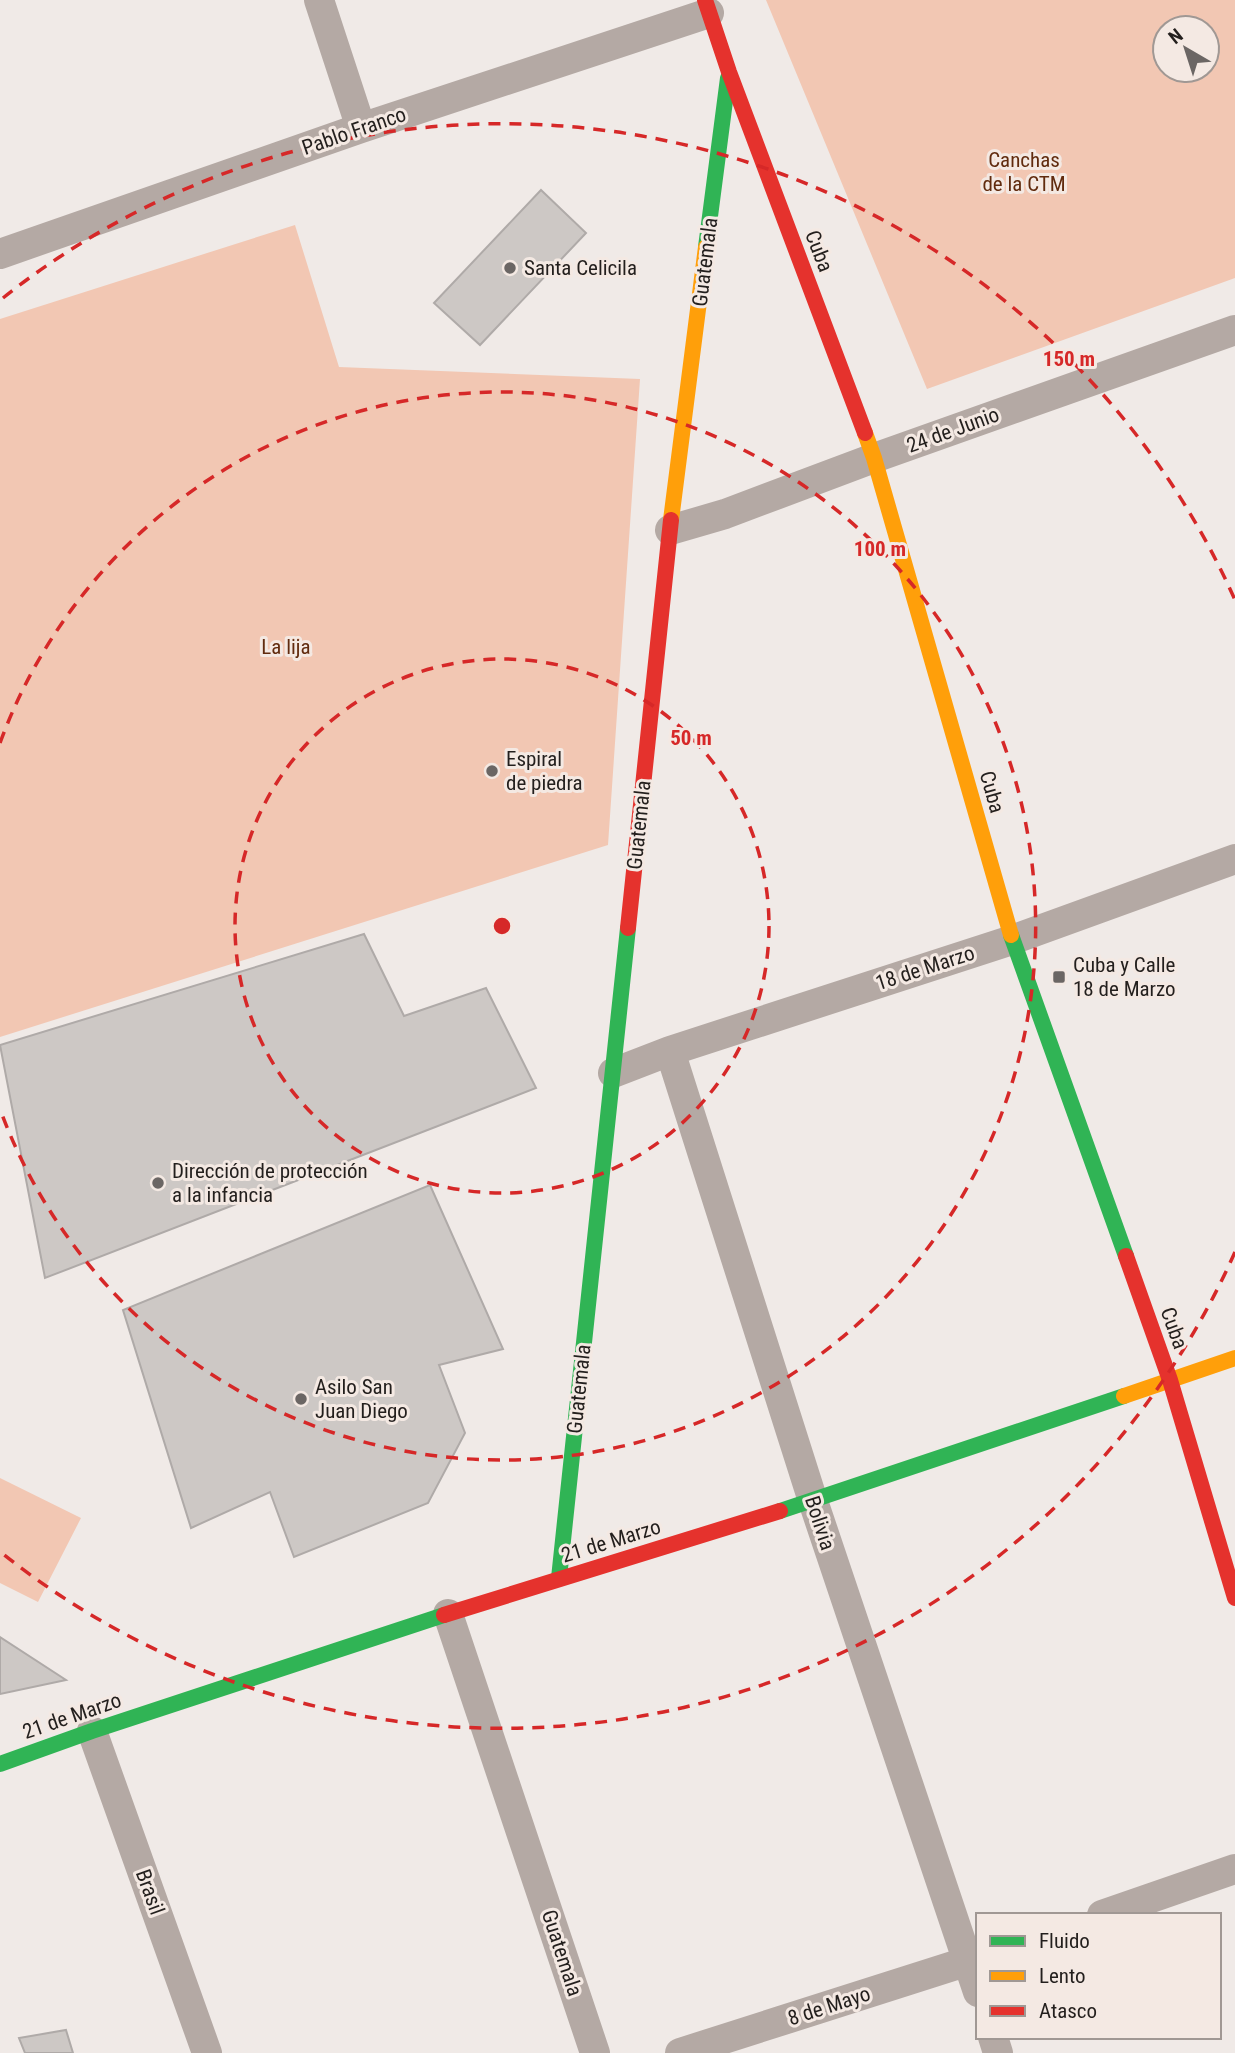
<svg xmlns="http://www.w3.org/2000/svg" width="1235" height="2053" font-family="'Roboto Condensed',sans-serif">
<rect width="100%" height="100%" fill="#f0eae7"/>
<path fill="#f2c7b3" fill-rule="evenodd" d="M766,0H1235V278L927,389ZM1165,28H1207V70H1165Z
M295,225L339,367L640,379L608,845L0,1037V319Z
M0,1478L81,1518L38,1602L0,1583Z"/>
<path fill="#cdc8c5" stroke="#afaaa8" stroke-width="2" d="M541,190L586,233L480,345L434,303Z
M364,934L404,1016L486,988L536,1088L45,1278L0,1045Z
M430,1185L503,1349L439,1365L465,1433L428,1503L294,1557L270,1492L191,1528L123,1310Z
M0,1637L66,1680L0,1694Z
M66,2030L73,2053H25L19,2038Z"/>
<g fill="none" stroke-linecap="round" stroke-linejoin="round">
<path stroke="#b4a9a4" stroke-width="30" d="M319,0L361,128
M0,254L361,128L709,13
M670,530L725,514L874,458L1235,330
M670,1051L813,1501L978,1992
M613,1073L670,1051L1012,940L1235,859
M448,1614L595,2053
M92,1731L207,2053
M1102,1915L1235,1869
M993,2037L998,2053
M680,2053L978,1958"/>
<path stroke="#30b455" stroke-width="16" d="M706,247L728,78
M1011,935L1126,1256
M780,1511L1124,1396
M559,1578L628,928
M0,1764L92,1731L444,1615"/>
<path stroke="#ff9f0a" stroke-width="16" d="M865,433L874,458L1011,935
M671,520L706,247
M1124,1396L1235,1358"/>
<path stroke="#e5322d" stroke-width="16" d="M705,0L729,72L865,433
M628,928L671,520
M1126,1256L1170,1380L1235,1598
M444,1615L780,1511"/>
</g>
<g fill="none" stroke="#d62828" stroke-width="3.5" stroke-dasharray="12 9">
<circle cx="502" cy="926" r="267"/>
<path d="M0 743A534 534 0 1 1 0 1109"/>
<path d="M1235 1252A802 802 0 0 1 3 1554M3 298A802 802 0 0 1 1235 600"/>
</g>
<g fill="#6b6664" stroke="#f4e9e3" stroke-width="2.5">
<circle cx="510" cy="268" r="7"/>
<circle cx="492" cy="771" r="7"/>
<rect x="1052" y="970" width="14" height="14" rx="3.5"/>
<circle cx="158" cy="1183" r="7"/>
<circle cx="301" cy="1399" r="7"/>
</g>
<g text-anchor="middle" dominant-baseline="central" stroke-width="6" stroke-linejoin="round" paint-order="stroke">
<g font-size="21" fill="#231f1d" stroke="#f4e9e3">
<text transform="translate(354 131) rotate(-19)">Pablo Franco</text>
<text transform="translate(819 251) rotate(69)">Cuba</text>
<text transform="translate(705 262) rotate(-83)">Guatemala</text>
<text transform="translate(953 430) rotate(-20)">24 de Junio</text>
<text transform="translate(992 792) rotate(74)">Cuba</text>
<text transform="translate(639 825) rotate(-84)">Guatemala</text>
<text transform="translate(925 968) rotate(-18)">18 de Marzo</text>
<text transform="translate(1174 1328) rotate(70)">Cuba</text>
<text transform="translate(579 1389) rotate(-84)">Guatemala</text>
<text transform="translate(820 1523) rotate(72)">Bolivia</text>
<text transform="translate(611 1541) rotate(-17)">21 de Marzo</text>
<text transform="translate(72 1716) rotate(-19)">21 de Marzo</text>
<text transform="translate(150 1892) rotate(70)">Brasil</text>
<text transform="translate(562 1953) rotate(72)">Guatemala</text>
<text transform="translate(829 2006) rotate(-18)">8 de Mayo</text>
</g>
<g font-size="21" fill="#612b0e" stroke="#f4e9e3">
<text x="1024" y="160">Canchas<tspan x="1024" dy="24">de la CTM</tspan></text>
<text x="286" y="647">La lija</text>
</g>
<g font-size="21" fill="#231f1d" stroke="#f4e9e3" text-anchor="start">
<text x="524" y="268">Santa Celicila</text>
<text x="506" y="759">Espiral<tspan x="506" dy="24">de piedra</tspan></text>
<text x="1073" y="965">Cuba y Calle<tspan x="1073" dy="24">18 de Marzo</tspan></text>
<text x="172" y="1171">Dirección de protección<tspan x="172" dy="24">a la infancia</tspan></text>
<text x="315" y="1387">Asilo San<tspan x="315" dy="24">Juan Diego</tspan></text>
</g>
</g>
<circle cx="502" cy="926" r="10" fill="#d62828" stroke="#f4e9e3" stroke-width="3.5"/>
<g font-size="21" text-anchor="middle" font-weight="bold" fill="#d62828" stroke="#f4e9e3" stroke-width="6" stroke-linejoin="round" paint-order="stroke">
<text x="1069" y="366">150 m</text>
<text x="880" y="556">100 m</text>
<text x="691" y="745">50 m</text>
</g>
<rect x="976" y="1913" width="245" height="126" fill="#f4e9e3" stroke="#a09894" stroke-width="2"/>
<rect x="990" y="1936" width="35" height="10" fill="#30b455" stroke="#a09894" stroke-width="2"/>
<text x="1039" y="1948" font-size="21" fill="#231f1d">Fluido</text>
<rect x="990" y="1971" width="35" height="10" fill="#ff9f0a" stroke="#a09894" stroke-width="2"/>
<text x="1039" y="1983" font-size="21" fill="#231f1d">Lento</text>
<rect x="990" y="2006" width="35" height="10" fill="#e5322d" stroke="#a09894" stroke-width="2"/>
<text x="1039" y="2018" font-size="21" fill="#231f1d">Atasco</text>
<g transform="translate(1186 49) rotate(321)"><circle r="33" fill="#f4e9e3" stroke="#a09894" stroke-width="2"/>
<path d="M0-5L12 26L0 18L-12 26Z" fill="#6b6664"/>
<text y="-10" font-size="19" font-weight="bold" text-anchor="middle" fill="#231f1d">N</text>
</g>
</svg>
